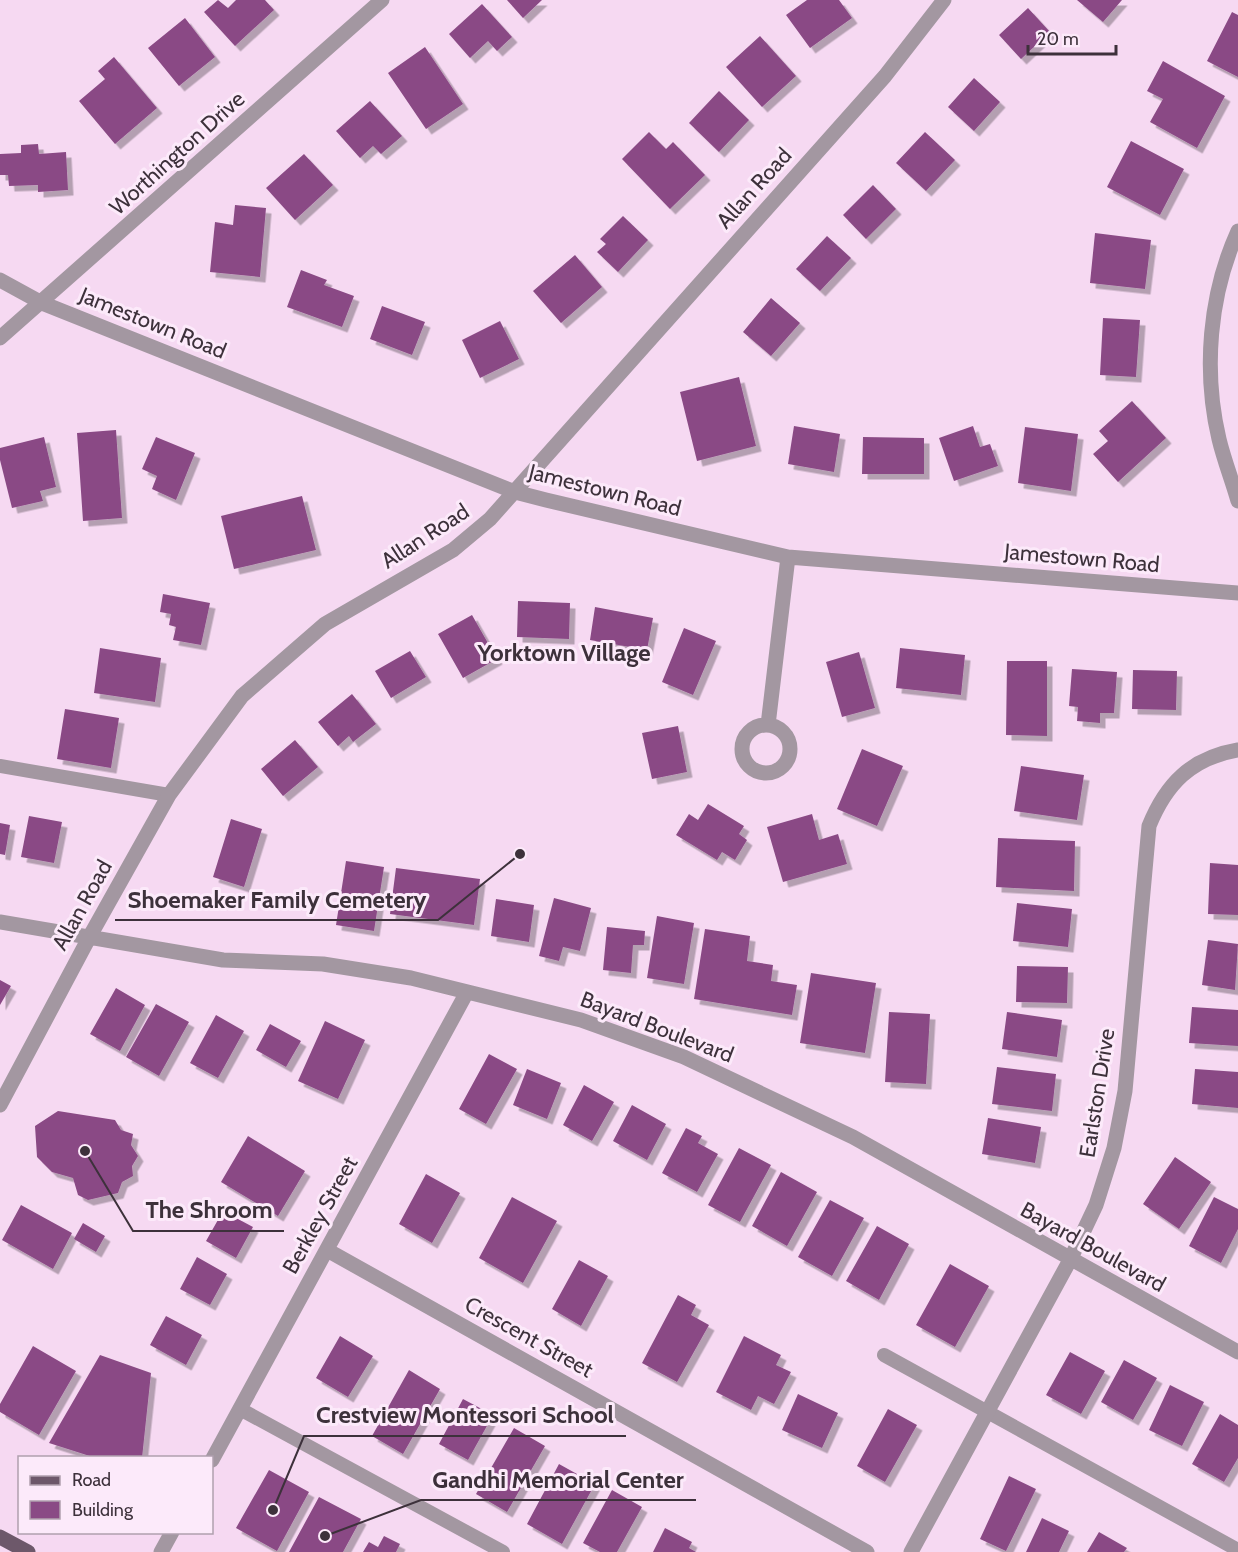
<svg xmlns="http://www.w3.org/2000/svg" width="1238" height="1552" font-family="Cabin,sans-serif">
<defs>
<filter id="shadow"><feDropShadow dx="5.5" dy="5.5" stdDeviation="0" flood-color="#0004"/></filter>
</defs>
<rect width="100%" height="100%" fill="#f6d9f2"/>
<path fill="#8a4a85" filter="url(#shadow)" d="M218,0L228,8L236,0H265L274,10L235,46L204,12Z
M507,0H542L523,18Z
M807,0H839L852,18L810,48L786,15Z
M1077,0H1122L1103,22Z
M482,4L512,37L497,51L488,41L470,58L449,34Z
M1028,8L1050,32L1021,59L999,35Z
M1232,12L1238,15V77L1207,61Z
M185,18L215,57L179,86L148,48Z
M760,36L796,76L762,107L726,67Z
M425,47L463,104L426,129L388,73Z
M114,57L157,108L115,144L79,101L105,79L98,71Z
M1163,61L1225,96L1197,148L1150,122L1163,99L1147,91Z
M974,78L1000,102L974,131L948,107Z
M719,91L749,120L719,152L689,123Z
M370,101L402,136L381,154L373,146L360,158L336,131Z
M649,132L666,149L673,142L705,175L670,209L622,159Z
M925,132L955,160L926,191L896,163Z
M1131,141L1184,169L1160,215L1107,187Z
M38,144L39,154L66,152L68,190L38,192V185L9,186L8,175H0V154L21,153V145Z
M304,154L333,185L295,220L266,188Z
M873,185L896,209L866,239L843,215Z
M235,205L266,208L260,277L210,272L215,222L233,225Z
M623,216L648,240L618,272L597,252L606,244L600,239Z
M1095,233L1151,240L1145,289L1090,283Z
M827,236L851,258L820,291L796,269Z
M575,255L602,287L561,323L533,291Z
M301,270L327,280L324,285L354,296L342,327L287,307Z
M771,298L800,323L771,356L743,332Z
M382,306L425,322L412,355L370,339Z
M1103,318L1140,320L1136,377L1100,375Z
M500,321L519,359L480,378L462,340Z
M739,377L756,446L697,461L680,392Z
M1132,401L1166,438L1118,482L1093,454L1108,441L1099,431Z
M794,426L840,434L834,472L788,464Z
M973,426L980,447L990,444L998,466L954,481L939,438Z
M1025,427L1078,434L1071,491L1018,483Z
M116,430L122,518L83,521L77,433Z
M44,437L56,487L40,491L43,501L12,508L0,460V448Z
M156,437L195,453L176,500L152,489L157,476L142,469Z
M863,437L924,438V474H862Z
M302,496L316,550L234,569L221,516Z
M163,594L210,603L201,645L173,640L176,627L169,625L171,614L160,612Z
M518,601L570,603L569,639L517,637Z
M595,607L653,618L647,650L590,640Z
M472,615L497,659L463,678L438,634Z
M684,628L716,641L693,695L662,682Z
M100,648L161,658L155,702L94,693Z
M900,648L965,655L961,695L896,688Z
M410,651L426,677L391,698L375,671Z
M859,652L875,708L842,717L826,662Z
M1007,661H1047V736L1006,735Z
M1072,669L1117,672L1114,713H1100V723L1077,721L1078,707L1069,706Z
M1133,670L1177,671L1176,710L1132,709Z
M352,694L376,724L353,742L349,736L338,746L318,722Z
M65,709L119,718L111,768L57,759Z
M678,726L687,772L652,779L642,733Z
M295,740L318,767L283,796L261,769Z
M862,749L903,766L877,826L837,809Z
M1021,766L1084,775L1077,820L1014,811Z
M708,804L744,826L739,834L747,840L735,860L722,852L717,860L676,835L689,814L698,820Z
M812,814L819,840L838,834L847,864L783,882L767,827Z
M29,816L62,822L54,863L21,857Z
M231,819L262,829L244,887L213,877Z
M0,823L10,825L5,855L0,854Z
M998,838L1075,841L1074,891L996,887Z
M346,861L384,867L374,931L336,925Z
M1210,863L1238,865V915L1208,914Z
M396,868L480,879L474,925L390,914Z
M554,898L591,908L580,951L563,947L559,961L539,956Z
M496,899L534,905L529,942L491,936Z
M1017,903L1072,909L1068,947L1013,941Z
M657,916L694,923L684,984L647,978Z
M607,927L645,931L644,945H633L631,973L603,970Z
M705,929L750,936L747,961L773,965L771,981L797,985L792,1015L694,999Z
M1208,940L1238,944L1235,990L1202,985Z
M1017,966L1068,967L1067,1003L1016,1002Z
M811,973L876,983L865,1053L800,1043Z
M0,980L11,986L0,1005Z
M116,988L145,1005L120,1051L90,1034Z
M156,1004L189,1022L159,1076L126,1057Z
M1192,1007L1238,1010V1046L1189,1043Z
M889,1012L930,1014L926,1084L885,1082Z
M1007,1012L1062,1020L1057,1057L1002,1049Z
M216,1015L244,1031L218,1078L190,1063Z
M325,1021L365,1040L338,1099L298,1081Z
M270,1024L301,1041L286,1067L256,1050Z
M489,1054L517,1069L486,1124L459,1109Z
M997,1067L1056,1074L1052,1111L992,1104Z
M527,1069L561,1083L547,1119L513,1105Z
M1195,1069L1238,1072V1108L1192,1104Z
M584,1085L614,1102L592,1141L563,1125Z
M632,1105L666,1124L647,1160L613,1141Z
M58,1111L115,1120L121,1130L133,1134L131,1145L138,1156L132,1166L133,1176L122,1182L118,1193L88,1200L78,1195L73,1178L52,1172L37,1157L35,1126Z
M988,1118L1041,1127L1035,1163L982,1154Z
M686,1128L702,1136L698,1143L718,1154L697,1192L662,1173Z
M248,1136L305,1171L278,1216L221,1182Z
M739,1148L771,1165L740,1222L708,1205Z
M1175,1157L1211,1182L1179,1229L1143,1204Z
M781,1172L817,1192L787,1246L752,1226Z
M426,1174L460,1193L432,1243L399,1224Z
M512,1197L557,1221L523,1283L479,1258Z
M1214,1197L1238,1209V1229L1221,1263L1189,1246Z
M830,1200L864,1218L832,1276L798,1257Z
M21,1205L72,1233L53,1269L2,1240Z
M223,1211L253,1227L236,1258L206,1241Z
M83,1223L105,1236L96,1252L74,1239Z
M877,1226L909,1244L879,1300L846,1281Z
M197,1257L227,1274L210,1305L180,1289Z
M579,1260L608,1276L581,1326L552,1309Z
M950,1264L989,1286L955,1347L916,1325Z
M678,1295L696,1305L691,1315L709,1325L677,1382L642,1363Z
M166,1316L202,1335L186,1365L150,1345Z
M340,1336L373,1356L348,1397L316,1378Z
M744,1336L781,1355L776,1365L791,1372L774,1404L758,1396L751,1410L716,1392Z
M33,1346L76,1371L39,1435L0,1412V1404Z
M1070,1352L1105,1371L1081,1414L1046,1395Z
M100,1355L151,1373L142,1458H96L49,1443Z
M1124,1360L1157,1378L1133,1420L1101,1402Z
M409,1370L440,1389L403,1454L372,1436Z
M1170,1385L1204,1402L1182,1446L1149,1430Z
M798,1394L838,1413L822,1448L782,1430Z
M463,1399L493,1415L468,1460L439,1444Z
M888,1409L917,1425L885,1482L857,1466Z
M1220,1414L1238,1425V1458L1224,1482L1192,1464Z
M514,1428L545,1446L507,1512L476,1494Z
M559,1464L595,1484L562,1544L527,1524Z
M269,1470L309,1492L277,1551L236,1528Z
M1009,1476L1036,1489L1006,1551L980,1539Z
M612,1490L642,1507L617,1552H600L583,1543Z
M319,1497L361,1519L343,1552H289Z
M1042,1518L1069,1531L1059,1552H1026Z
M665,1528L692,1542L689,1548L696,1552H653Z
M1099,1532L1127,1548L1124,1552H1087Z
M384,1536L400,1544L396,1552H363L369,1542L378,1547Z"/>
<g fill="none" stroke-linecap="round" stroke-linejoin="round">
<path stroke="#a397a1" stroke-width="14" d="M0,766L169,795
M884,1355L1238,1550
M240,1409L503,1552"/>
<path stroke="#a397a1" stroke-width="15" d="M1238,231C1209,295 1203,371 1219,439C1224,460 1232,480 1238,501
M0,280L42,303L515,492L546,500L788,557L1238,593
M0,338L382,0
M768,725L788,557
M742 749a24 24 0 1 1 48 0a24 24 0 1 1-48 0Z
M0,922L223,960L323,964L411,978L581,1020L684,1057L853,1137L1238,1352
M0,1105L90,936L169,795L242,696L325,624L453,550L490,519L885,76L944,0
M327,1250L867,1552
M212,1460L467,992
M161,1552L172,1532
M911,1552L1070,1260L1096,1205L1114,1148L1125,1091L1149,826C1166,784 1191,758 1238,750"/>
<path stroke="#6d586a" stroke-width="15" d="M0,1537L28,1552"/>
</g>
<g text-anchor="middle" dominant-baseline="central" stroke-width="6" stroke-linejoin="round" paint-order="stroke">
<g font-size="22" fill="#3d313b" stroke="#fceafa">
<text transform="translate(177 153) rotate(-42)">Worthington Drive</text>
<text transform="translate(754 188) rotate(-48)">Allan Road</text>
<text transform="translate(153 323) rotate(22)">Jamestown Road</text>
<text transform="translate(605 490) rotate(14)">Jamestown Road</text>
<text transform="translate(425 536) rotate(-33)">Allan Road</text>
<text transform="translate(1082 558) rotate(5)">Jamestown Road</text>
<text transform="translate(82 905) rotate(-61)">Allan Road</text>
<text transform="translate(657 1027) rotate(21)">Bayard Boulevard</text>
<text transform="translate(1097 1093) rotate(-81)">Earlston Drive</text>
<text transform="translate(320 1215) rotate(-61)">Berkley Street</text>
<text transform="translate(1093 1247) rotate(29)">Bayard Boulevard</text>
<text transform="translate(529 1337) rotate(29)">Crescent Street</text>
</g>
<g font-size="24" font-weight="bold" fill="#3d313b" stroke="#fceafa">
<text x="564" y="652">Yorktown Village</text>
</g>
</g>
<path fill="none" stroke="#3d313b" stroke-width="2" d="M520 854L438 920H115M85 1151L133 1231H284M273 1510L304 1436H626M325 1536L421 1500H696"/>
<g fill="#3d313b" stroke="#fceafa" stroke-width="2">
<circle cx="520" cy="854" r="6"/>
<circle cx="85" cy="1151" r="6"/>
<circle cx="273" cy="1510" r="6"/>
<circle cx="325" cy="1536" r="6"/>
</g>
<g font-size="24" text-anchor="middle" font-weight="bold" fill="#3d313b" stroke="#fceafa" stroke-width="6" stroke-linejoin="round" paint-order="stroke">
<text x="277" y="908">Shoemaker Family Cemetery</text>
<text x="209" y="1218">The Shroom</text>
<text x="465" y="1423">Crestview Montessori School</text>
<text x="558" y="1488">Gandhi Memorial Center</text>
</g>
<rect x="18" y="1456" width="195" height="78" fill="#fceafa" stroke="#b0a0ae" stroke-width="1.5"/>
<rect x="30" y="1476" width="30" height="9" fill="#6d586a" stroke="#b0a0ae" stroke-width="1.5"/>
<text x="72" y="1486" font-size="18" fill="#3d313b">Road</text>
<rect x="30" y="1501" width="30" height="18" fill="#8a4a85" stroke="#b0a0ae" stroke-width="1.5"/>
<text x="72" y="1516" font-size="18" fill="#3d313b">Building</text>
<path d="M1028 45v9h88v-9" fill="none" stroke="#3d313b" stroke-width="3"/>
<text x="1037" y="45" font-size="18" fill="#3d313b" stroke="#fceafa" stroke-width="4.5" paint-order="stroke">20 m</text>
</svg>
